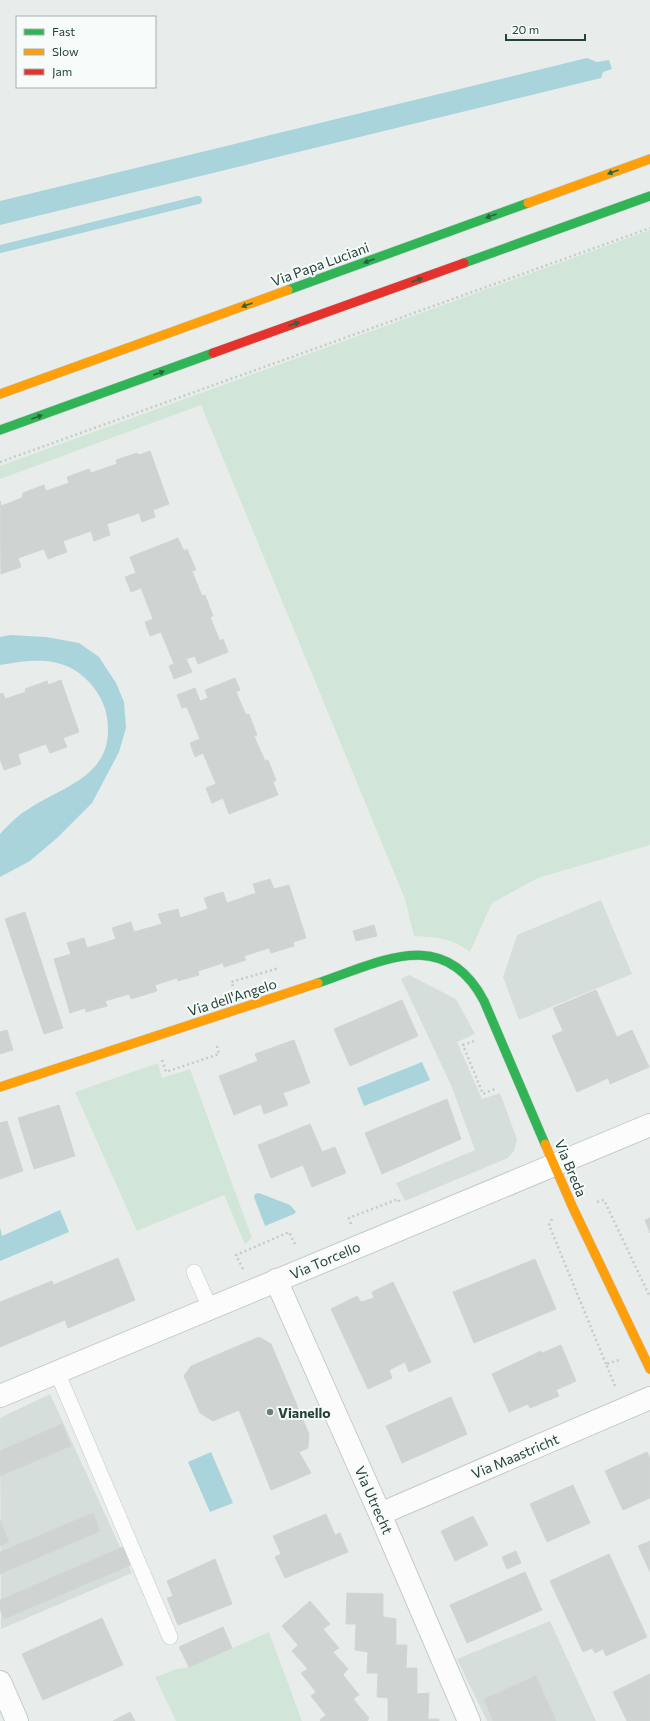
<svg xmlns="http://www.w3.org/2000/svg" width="650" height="1721" font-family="Commissioner,sans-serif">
<rect width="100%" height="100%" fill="#e8edeb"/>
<path fill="#d6dedb" d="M601,900L632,974L519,1020L503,977L517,935Z
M409,975L456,999L475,1034L457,1042L482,1099L500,1093L517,1139L514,1151L508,1158L405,1201L396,1183L475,1150L451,1085L401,979Z
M50,1394L132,1573L1,1629L0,1418Z
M550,1621L596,1721H487L457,1659Z"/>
<path fill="#d1e6d8" d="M650,230V845L538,878L492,903L470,952C451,938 438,937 414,936L405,899L201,405L0,479V466Z
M158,1063L162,1078L190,1069L252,1238L245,1244L224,1195L137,1231L75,1092Z
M269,1632L302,1721H176L155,1677L177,1669L189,1667Z"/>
<path fill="#a9d4db" d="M587,58L597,62L609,60L612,69L603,72L601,78L0,225V201Z
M10,635L46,637L79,643L99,657L116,683L124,702L126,728L119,752L92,803L57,838L30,861L0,877V834C9,824 18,815 30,808C62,787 108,777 108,730C108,711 102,697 90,683C65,655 33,659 0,665V637Z
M422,1062L430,1080L364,1106L357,1088Z
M259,1193L290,1205L296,1212L294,1214L265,1226L254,1197L255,1194Z
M60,1210L69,1232L0,1261V1227L2,1236Z
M211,1452L233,1503L210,1512L188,1462Z"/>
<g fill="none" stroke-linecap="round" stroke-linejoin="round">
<path stroke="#a9d4db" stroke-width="8" d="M0,249L198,200"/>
</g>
<path fill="#cfd4d2" stroke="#d1d6d4" d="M150,451L169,504L153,510L155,517L142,522L139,513L107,524L110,535L94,541L91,531L63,541L67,552L48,559L44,549L18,558L21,567L1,574L0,501L1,506L22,498L23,493L44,485L46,491L69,483L67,477L89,469L91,473L117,464L116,460L137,453L139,455Z
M178,538L184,551L187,549L196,570L192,571L202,596L205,595L213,616L210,617L220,641L223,639L228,652L198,664L195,656L186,659L192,672L174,679L169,666L174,664L161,632L150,636L145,622L153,619L141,588L131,592L125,577L136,573L130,557Z
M235,678L240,690L236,692L246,715L249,714L257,735L254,736L265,761L268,760L276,780L273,782L278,795L229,814L223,798L212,803L206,788L216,784L203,753L195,757L190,743L200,739L187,707L182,708L177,695L195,688L200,701L208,698L205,690Z
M61,680L79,732L63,738L67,747L50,753L46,744L18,754L21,764L4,770L0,759V694L3,693L5,699L26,692L25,689L47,681L48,685Z
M270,879L274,889L289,885L306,938L293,942L294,946L271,953L269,948L244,956L246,960L224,967L223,963L198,971L199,975L178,981L177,978L155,985L157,991L131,999L129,994L105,1001L107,1006L86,1012L85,1008L70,1013L54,959L71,954L67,943L84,938L87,948L116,939L112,928L131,922L134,932L162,924L158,914L178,909L180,918L208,909L204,898L223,892L227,903L256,893L253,884Z
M25,912L63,1028L44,1034L5,919Z
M374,925L377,936L356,941L353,931Z
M596,990L617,1037L632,1030L649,1067L610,1084L608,1078L577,1092L552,1036L563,1031L553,1008Z
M402,1000L418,1036L350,1066L334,1029Z
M7,1030L13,1050L0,1054V1032Z
M294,1040L310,1083L283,1093L288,1105L264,1114L261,1104L234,1115L219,1076L258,1061L255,1054Z
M447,1099L461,1139L382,1174L365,1133Z
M59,1105L75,1156L34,1169L18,1118Z
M7,1121L23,1171L0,1179V1123Z
M310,1124L322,1152L335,1147L346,1173L312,1187L303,1165L271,1178L258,1145Z
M650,1218V1233L645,1220Z
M118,1258L135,1300L68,1328L65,1320L0,1347V1302L52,1281L53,1285Z
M535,1259L556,1309L474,1343L453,1292Z
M393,1282L431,1362L409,1372L405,1362L389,1370L392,1378L368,1389L331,1309L357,1296L361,1302L374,1298L372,1292Z
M259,1337L271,1344L309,1434L308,1448L299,1452L311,1473L271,1490L239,1410L213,1421L200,1413L184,1376L191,1366Z
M561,1345L576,1381L556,1390L559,1396L530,1408L528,1404L509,1412L492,1374L541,1351L542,1353Z
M451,1397L467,1434L402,1463L386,1426Z
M62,1424L71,1446L0,1476V1451Z
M647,1452L650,1458V1498L623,1510L605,1471Z
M573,1485L590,1523L547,1542L530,1504Z
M93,1513L100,1531L0,1574V1552Z
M326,1514L335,1535L340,1533L348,1552L285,1578L275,1557L281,1554L273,1536Z
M473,1516L488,1545L455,1561L441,1531Z
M0,1520L9,1542L0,1546Z
M650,1541V1572L638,1546Z
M125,1546L133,1564L4,1619L0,1609V1600Z
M516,1551L521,1563L507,1569L502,1557Z
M609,1554L647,1637L606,1656L603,1649L595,1653L592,1648L583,1652L550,1581Z
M215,1559L232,1604L178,1625L167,1598L173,1596L167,1581Z
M525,1572L542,1610L467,1643L450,1605Z
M347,1593L383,1594V1617L396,1619V1645H407L406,1668H417V1694L429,1693L428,1719H439V1721H388V1698L377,1697L378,1673H367L368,1652L355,1650L356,1624H346Z
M310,1601L330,1624L323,1629L339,1648L333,1652L348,1669L343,1675L359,1695L353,1699L369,1718L367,1721H321L320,1720L326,1715L311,1696L316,1692L301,1673L308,1669L292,1651L298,1645L282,1626Z
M102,1618L123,1665L43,1700L22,1654Z
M223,1627L232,1648L189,1667L179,1647Z
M650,1674V1721H627L613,1692Z
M536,1676L556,1721H493L484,1699Z
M130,1712L135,1721H113Z"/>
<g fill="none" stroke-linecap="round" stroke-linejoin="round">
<defs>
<path id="lane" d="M194,1272L210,1308
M57,1372L170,1637"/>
<path id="street" d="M276,1280L380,1514L469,1721
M0,1396L650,1125
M380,1514L650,1398
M0,1682L17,1721"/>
<path id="fast" d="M464,263L650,196
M288,290L528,203
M0,430L213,353
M318,983C380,962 444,925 484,1001L545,1144"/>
<path id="slow" d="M528,203L650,159
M0,394L288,290
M0,1087L318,983
M545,1144L573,1208L650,1369"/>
<path id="jam" d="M213,353L464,263"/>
</defs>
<use href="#lane" stroke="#c5cac8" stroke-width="16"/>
<use href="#street" stroke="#c5cac8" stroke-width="24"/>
<use href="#fast" stroke="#c3cbc8" stroke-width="10"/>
<use href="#slow" stroke="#c3cbc8" stroke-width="10"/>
<use href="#jam" stroke="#c3cbc8" stroke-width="10"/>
<path stroke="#c3ccca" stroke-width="2.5" stroke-dasharray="2 3" stroke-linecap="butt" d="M0,462L650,228
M233,986L231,982L279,968
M474,1041L463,1045L483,1094L495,1089
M162,1060L166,1072L219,1054L216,1043
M597,1202L604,1200L650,1297
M552,1219L549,1225L606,1364
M351,1224L349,1218L398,1199L400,1203
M243,1269L236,1255L289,1232L296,1246
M615,1386L606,1364L619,1360"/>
<use href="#lane" stroke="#fcfcfc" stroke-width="15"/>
<use href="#street" stroke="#fcfcfc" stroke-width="22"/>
<use href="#fast" stroke="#30b455" stroke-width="9"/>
<use href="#slow" stroke="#ff9f0a" stroke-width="9"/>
<use href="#jam" stroke="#e5322d" stroke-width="9"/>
</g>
<defs><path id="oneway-solid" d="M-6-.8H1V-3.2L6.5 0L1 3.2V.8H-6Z"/></defs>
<g fill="#286442">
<use href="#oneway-solid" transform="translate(613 172) rotate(160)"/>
<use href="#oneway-solid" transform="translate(491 216) rotate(160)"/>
<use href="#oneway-solid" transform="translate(369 261) rotate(160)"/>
<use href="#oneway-solid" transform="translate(417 280) rotate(-20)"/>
<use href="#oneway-solid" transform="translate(247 305) rotate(160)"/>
<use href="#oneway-solid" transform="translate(294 324) rotate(-20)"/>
<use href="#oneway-solid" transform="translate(159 373) rotate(-20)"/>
<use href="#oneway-solid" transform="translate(37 417) rotate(-20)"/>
</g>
<circle fill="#697e78" stroke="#f7fbf9" stroke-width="1.5" cx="270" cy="1412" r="4"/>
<g text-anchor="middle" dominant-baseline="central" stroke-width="4" stroke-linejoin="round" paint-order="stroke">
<g font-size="14" fill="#24423a" stroke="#f7fbf9">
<text transform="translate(320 264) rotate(-20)">Via Papa Luciani</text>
<text transform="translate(232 997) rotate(-18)">Via dell'Angelo</text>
<text transform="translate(571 1168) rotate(67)">Via Breda</text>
<text transform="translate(325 1260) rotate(-23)">Via Torcello</text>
<text transform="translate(515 1456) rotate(-23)">Via Maastricht</text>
<text transform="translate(374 1500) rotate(66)">Via Utrecht</text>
</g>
<g font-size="14" font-weight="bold" fill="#24423a" stroke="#f7fbf9" text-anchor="start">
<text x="278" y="1412">Vianello</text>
</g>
</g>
<rect x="16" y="16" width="140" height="72" fill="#f7fbf9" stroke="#a3b1ad"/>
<rect x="24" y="29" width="20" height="6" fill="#30b455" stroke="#a3b1ad"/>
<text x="52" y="36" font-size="12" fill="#24423a">Fast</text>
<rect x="24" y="49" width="20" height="6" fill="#ff9f0a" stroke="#a3b1ad"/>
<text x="52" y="56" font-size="12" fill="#24423a">Slow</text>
<rect x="24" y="69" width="20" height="6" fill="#e5322d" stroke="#a3b1ad"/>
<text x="52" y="76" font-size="12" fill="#24423a">Jam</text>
<path d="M506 34v6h79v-6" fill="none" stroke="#24423a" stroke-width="2"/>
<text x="512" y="34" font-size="12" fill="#24423a" stroke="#f7fbf9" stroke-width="3" paint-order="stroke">20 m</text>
</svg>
